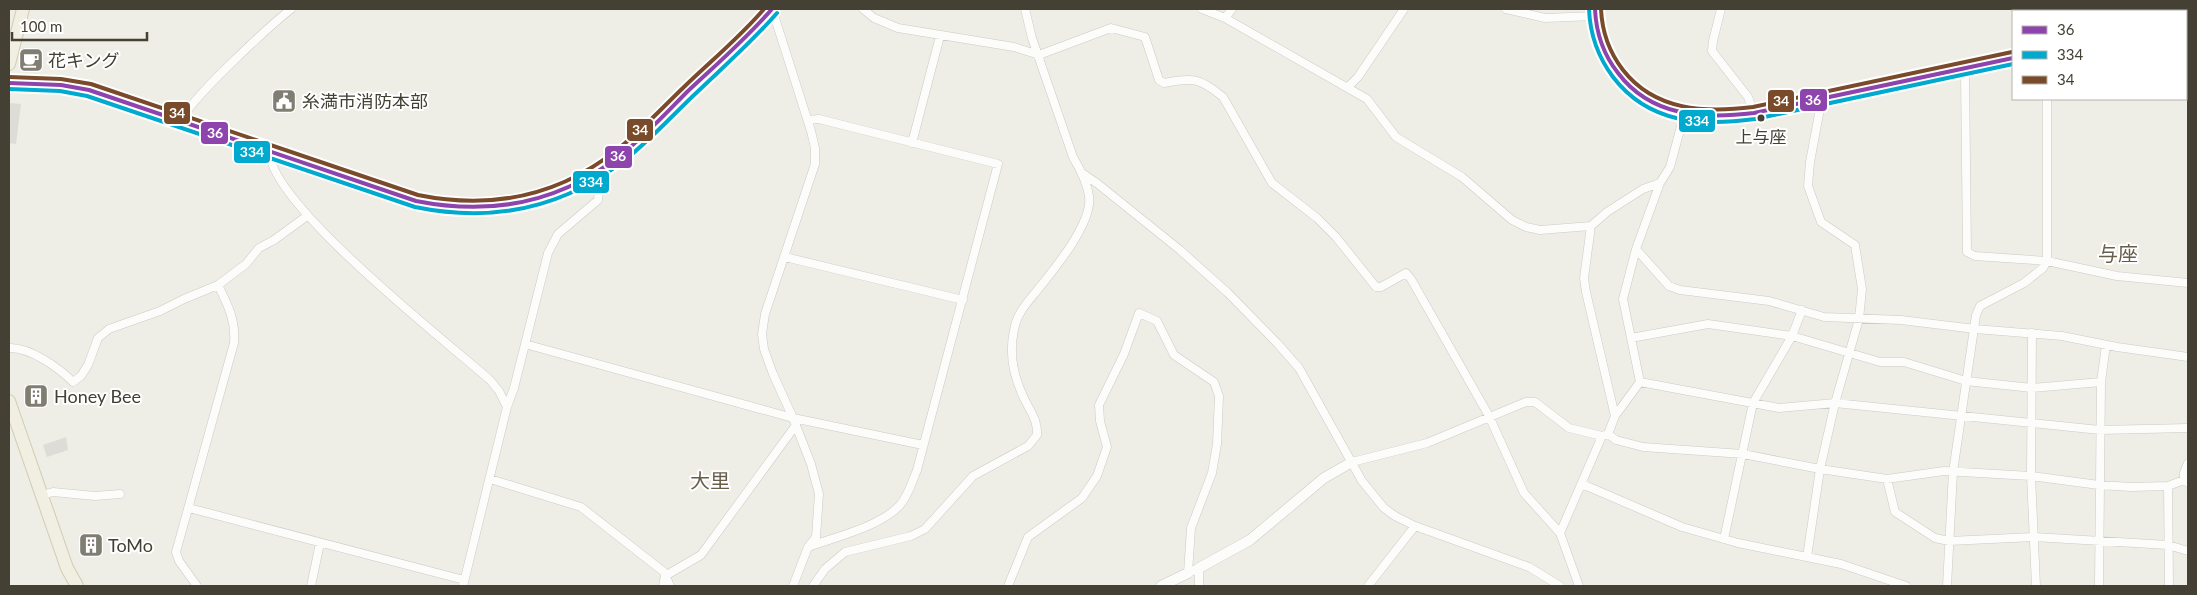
<svg xmlns="http://www.w3.org/2000/svg" width="2197" height="595" font-family="Lato,'Noto Sans JP',sans-serif">
<rect width="100%" height="100%" fill="#eeede6"/>
<path fill="#dedcd6" d="M10,103L21,104L16,144L9,143Z
M66,437L68,450L47,457L43,445Z"/>
<g fill="none" stroke-linecap="round" stroke-linejoin="round">
<defs>
<path id="minor" d="M863,9L874,18L898,28L1014,47L1039,55L1111,28L1145,37L1159,80L1164,83C1193,77 1200,78 1223,97L1272,183L1317,218L1336,237L1376,287H1381L1406,273L1411,279L1489,416L1524,493L1560,533L1579,586
M1202,9L1225,18L1367,99L1396,137L1462,177L1512,220L1526,227L1540,230L1591,226L1607,212L1643,189L1660,183
M1506,9L1545,18L1595,16
M1721,9L1713,41L1712,51L1748,97L1754,113
M2095,9V11
M769,11L774,15L811,131L815,148V164L765,314L762,334L764,349L773,374L793,418L811,464L819,494L816,537L808,547L793,586
M1225,18L1232,9
M1963,69L1965,74L1967,252L1975,256L2047,261L2117,276L2188,283
M1348,87L1358,77L1404,9
M1684,115L1670,167L1660,183L1636,249L1669,286L1680,290L1769,301L1824,317L1901,320L1975,329L2062,336L2117,347L2188,357
M181,122C187,101 271,25 291,9
M912,143L940,36
M270,152C268,202 448,343 490,380L499,391L507,407
M1082,173L1098,184L1180,250L1228,293L1277,343L1299,368L1362,481L1384,508L1395,516L1415,526L1529,567L1560,586
M785,257L963,300
M2032,333L2031,476L2036,586
M1631,338L1708,324L1792,336L1880,362H1904L1966,381L2032,388L2101,382
M525,344L793,418L923,445
M9,348C30,347 59,368 73,382L81,376L88,365L98,338L109,329L160,311L184,299L218,285L246,264L259,248L274,240L307,216
M1640,382L1779,408L1835,403L2100,430L2188,428
M1615,416L1640,382L1623,299L1636,249
M1608,434L1616,440L1643,447L1743,454L1820,469L1887,479L1944,471L2031,476L2099,485L2131,487L2168,486L2184,480L2188,483
M1352,462L1427,443L1526,402H1535L1569,428L1602,436L1608,434L1615,416L1586,292L1584,278L1591,226
M490,479L581,507L664,572L670,586
M1887,479L1895,512L1935,538L1949,541L2034,537L2168,545L2188,551
M2184,480V473L2188,463
M1582,484L1682,527L1738,543L1841,564L1906,586
M2168,486L2169,586
M42,495L53,492L95,496L120,494
M189,508L464,580
M1560,533L1602,436
M1724,539L1753,403L1792,336L1802,310
M808,547C835,537 880,527 900,505C908,496 912,482 917,470L998,164L819,119L808,120
M1807,557L1820,469L1835,403L1859,319L1862,289L1855,245L1821,222L1808,186L1810,162L1822,98
M197,586L179,561L176,552L234,343C236,321 228,305 218,285
M311,586L320,543
M463,586L507,407L514,388L548,253L558,234L598,200L599,191L591,176
M663,586L665,576L701,555L796,425
M813,586L825,569L845,552L911,536L925,529L973,476L1028,446L1037,435C1038,419 1029,410 1023,396C1013,375 1009,353 1014,330C1017,312 1029,301 1039,288C1056,267 1093,222 1089,196C1087,182 1080,169 1073,157L1032,38L1025,9
M1008,586L1028,537L1082,498L1097,476L1107,447L1100,421L1099,405L1124,354L1139,313L1157,321L1174,355L1214,382L1219,396L1217,444L1212,473L1191,528L1188,573L1199,568V586
M1368,586L1415,526
M1947,586L1953,472L1976,315L1980,306L2024,283L2043,268L2047,261V99
M2099,586L2101,382L2106,345"/>
<path id="tertiary" d="M1199,568L1250,540L1324,478L1352,462
M1161,586L1188,573"/>
<path id="secondary" d="M1595,9C1595,30 1602,49 1613,67C1644,117 1701,121 1754,113L2013,58
M2186,20H2188"/>
<path id="primary" d="M9,64L23,9
M9,83L61,85L89,90L416,201C488,220 564,201 622,154C647,133 670,109 694,86C719,61 749,37 772,9
M9,401L67,568L77,586"/>
</defs>
<use href="#minor" stroke="#cccbc4" stroke-width="9"/>
<use href="#tertiary" stroke="#cccbc4" stroke-width="11"/>
<use href="#secondary" stroke="#ceccbd" stroke-width="12"/>
<use href="#primary" stroke="#d1ccb3" stroke-width="14"/>
<use href="#minor" stroke="#fcfcfb" stroke-width="8"/>
<use href="#tertiary" stroke="#fcfcfb" stroke-width="10"/>
<use href="#secondary" stroke="#f6f5ed" stroke-width="11"/>
<use href="#primary" stroke="#f1eee2" stroke-width="12"/>
<defs>
<path id="bus-1" d="M1595,9C1596,32 1603,54 1618,73C1651,117 1703,119 1754,113L2013,58
M9,83L61,85L89,90L416,201C492,216 561,203 622,154C646,135 667,112 688,91C717,64 746,39 772,9"/>
<path id="bus-2" d="M1589,9C1590,34 1598,57 1613,77C1649,124 1701,126 1755,119L2013,64
M9,89L60,91L87,96L415,207C493,223 563,209 626,159C650,140 671,117 693,96C721,69 751,43 777,13"/>
<path id="bus-3" d="M1601,9C1602,31 1609,52 1623,70C1655,111 1705,113 1753,107L2012,52
M9,77L61,79L91,84L418,195C492,210 558,197 618,149C642,130 663,107 685,86C711,61 740,37 764,9"/>
</defs>
<use href="#bus-1" stroke="#fff" stroke-width="8"/>
<use href="#bus-2" stroke="#fff" stroke-width="8"/>
<use href="#bus-3" stroke="#fff" stroke-width="8"/>
<use href="#bus-1" stroke="#8e44ad" stroke-width="4"/>
<use href="#bus-2" stroke="#00a9ce" stroke-width="4"/>
<use href="#bus-3" stroke="#7a4b2a" stroke-width="4"/>
</g>
<defs>
<symbol id="cafe-square" viewBox="-11 -11 22 22"><rect x="-9" y="-9" width="18" height="18" rx="4" fill="#807d72" stroke="#fff"/><path d="M-5.5-4.5H6V0H3Q3 3.5 0 3.5H-2.5Q-5.5 3.5-5.5 0ZM3-3.2v2h1.7v-2ZM-6 4.5H4V6H-6Z" fill="#fff"/></symbol>
<symbol id="civic-square" viewBox="-11 -11 22 22"><rect x="-9" y="-9" width="18" height="18" rx="4" fill="#807d72" stroke="#fff"/><path d="M-.6-6.5H3V-4.5H.6V-3L4-1V1h2V6H-6V1h2V-1L-.6-3ZM-1.2 2.5V6h2.4V2.5Z" fill="#fff"/></symbol>
<symbol id="building-square" viewBox="-11 -11 22 22"><rect x="-9" y="-9" width="18" height="18" rx="4" fill="#807d72" stroke="#fff"/><path d="M-4-6H4V6H1V3H-1V6H-4ZM-2.5-4.3h1.7v1.8h-1.7ZM.8-4.3h1.7v1.8H.8ZM-2.5-1h1.7V.8h-1.7ZM.8-1h1.7V.8H.8Z" fill="#fff"/></symbol>
</defs>
<g fill-rule="evenodd">
<use href="#cafe-square" x="17" y="46" width="28" height="28"/>
<use href="#civic-square" x="270" y="87" width="28" height="28"/>
<use href="#building-square" x="22" y="382" width="28" height="28"/>
<use href="#building-square" x="77" y="531" width="28" height="28"/>
</g>
<circle fill="#444033" stroke="#fff" stroke-width="2" cx="1761" cy="118" r="4.5"/>
<g text-anchor="middle" dominant-baseline="central" stroke-width="4" stroke-linejoin="round" paint-order="stroke">
<g font-size="17" fill="#444033" stroke="#fff">
<text x="1761" y="136">上与座</text>
</g>
<g font-size="18" fill="#444033" stroke="#fff" text-anchor="start">
<text x="48" y="60">花キング</text>
<text x="302" y="101">糸満市消防本部</text>
<text x="54" y="396">Honey Bee</text>
<text x="108" y="545">ToMo</text>
</g>
<g font-size="20" fill="#685f4a" stroke="#fff">
<text x="2118" y="253">与座</text>
<text x="710" y="480">大里</text>
</g>
</g>
<g stroke="#fff" stroke-width="2">
<rect x="1799" y="88" width="29" height="24" rx="5" fill="#8e44ad"/>
<rect x="1767" y="89" width="28" height="24" rx="5" fill="#7a4b2a"/>
<rect x="163" y="101" width="28" height="24" rx="5" fill="#7a4b2a"/>
<rect x="1678" y="109" width="38" height="24" rx="5" fill="#00a9ce"/>
<rect x="626" y="118" width="28" height="24" rx="5" fill="#7a4b2a"/>
<rect x="200" y="121" width="29" height="24" rx="5" fill="#8e44ad"/>
<rect x="233" y="140" width="38" height="24" rx="5" fill="#00a9ce"/>
<rect x="604" y="145" width="29" height="24" rx="5" fill="#8e44ad"/>
<rect x="572" y="170" width="38" height="24" rx="5" fill="#00a9ce"/>
</g>
<g font-size="14" text-anchor="middle" font-weight="bold" fill="#fff">
<text x="1813" y="105">36</text>
<text x="1781" y="106">34</text>
<text x="177" y="118">34</text>
<text x="1697" y="126">334</text>
<text x="640" y="135">34</text>
<text x="215" y="138">36</text>
<text x="252" y="157">334</text>
<text x="618" y="161">36</text>
<text x="591" y="187">334</text>
</g>
<rect width="2197" height="595" fill="none" stroke="#444033" stroke-width="20"/>
<rect x="2012" y="10" width="175" height="90" fill="#ffffff" stroke="#b4b3ad"/>
<rect x="2022" y="26" width="25" height="8" fill="#8e44ad" stroke="#b4b3ad"/>
<text x="2057" y="35" font-size="15" fill="#444033">36</text>
<rect x="2022" y="51" width="25" height="8" fill="#00a9ce" stroke="#b4b3ad"/>
<text x="2057" y="60" font-size="15" fill="#444033">334</text>
<rect x="2022" y="76" width="25" height="8" fill="#7a4b2a" stroke="#b4b3ad"/>
<text x="2057" y="85" font-size="15" fill="#444033">34</text>
<path d="M12 32v8h135v-8" fill="none" stroke="#444033" stroke-width="2.5"/>
<text x="20" y="32" font-size="15" fill="#444033" stroke="#ffffff" stroke-width="4" paint-order="stroke">100 m</text>
</svg>
